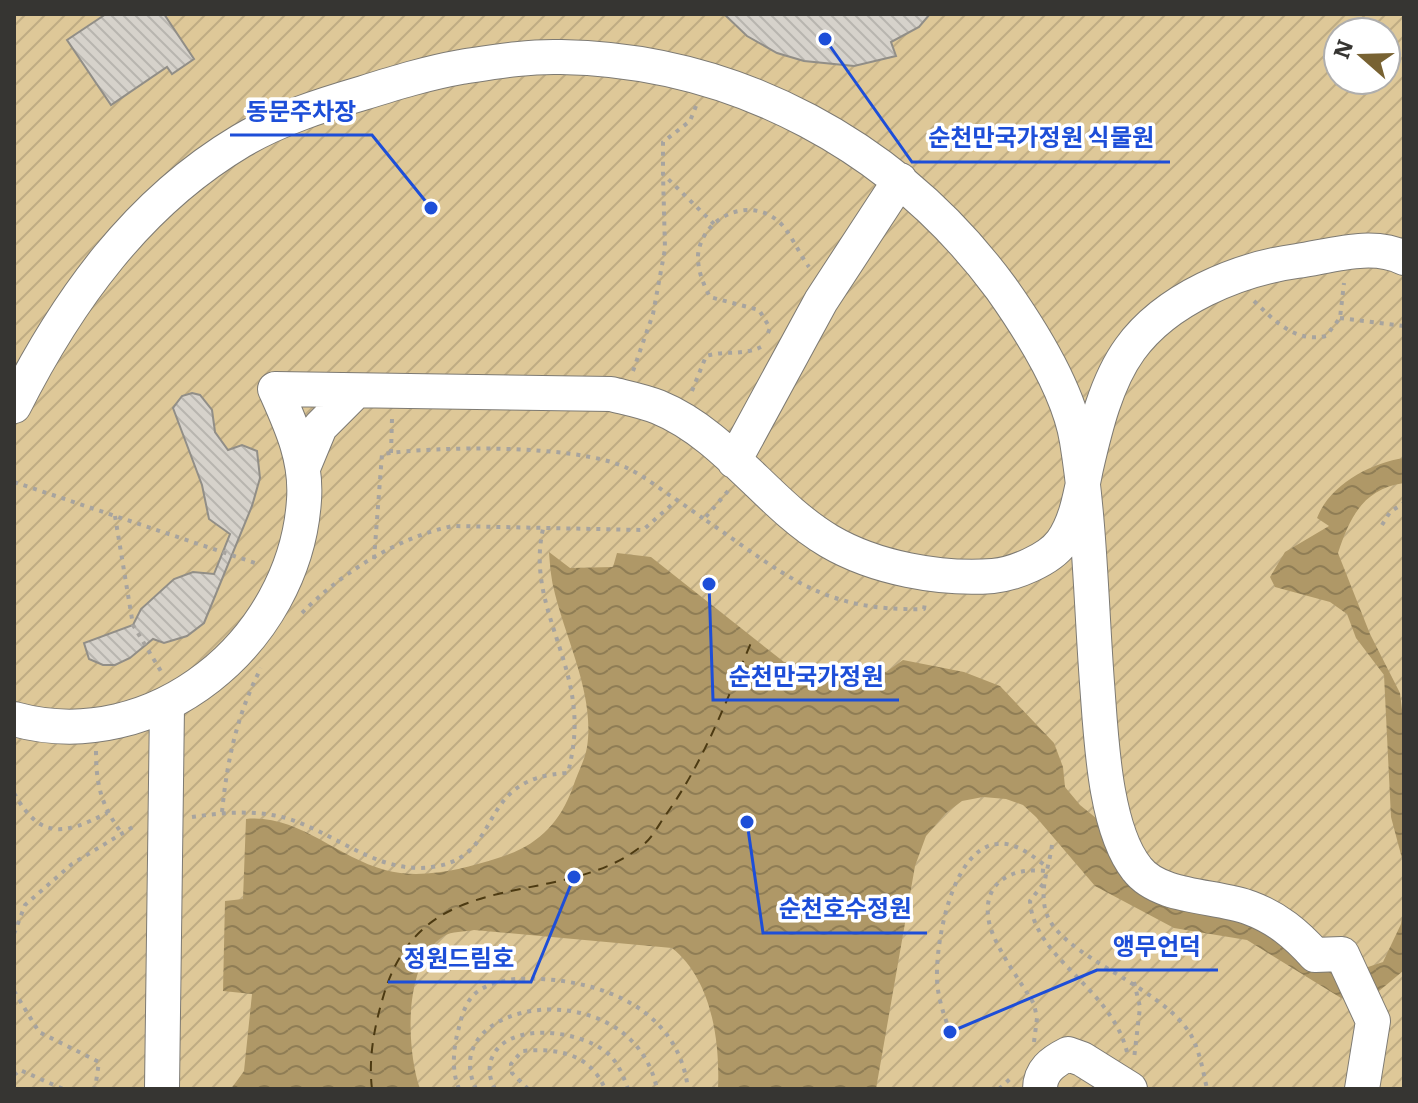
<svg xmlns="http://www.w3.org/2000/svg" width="1418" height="1103" font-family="Literata,'Noto Sans KR',serif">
<defs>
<pattern id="garden-furrows" width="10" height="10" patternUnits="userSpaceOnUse" patternTransform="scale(2)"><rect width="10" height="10" fill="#dec898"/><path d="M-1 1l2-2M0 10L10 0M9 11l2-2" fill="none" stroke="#bfac83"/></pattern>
<pattern id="water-waves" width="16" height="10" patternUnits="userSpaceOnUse" patternTransform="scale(2)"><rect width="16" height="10" fill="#af9867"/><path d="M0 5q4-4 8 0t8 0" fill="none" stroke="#8f7d55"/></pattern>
<pattern id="building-back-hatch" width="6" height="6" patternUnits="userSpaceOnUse" patternTransform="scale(2)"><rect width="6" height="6" fill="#d6d2cb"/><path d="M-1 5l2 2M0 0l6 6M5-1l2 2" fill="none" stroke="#b8b5af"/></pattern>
</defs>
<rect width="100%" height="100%" fill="#f5f1ea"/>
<path fill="url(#garden-furrows)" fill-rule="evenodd" d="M14,14H1404V1089H14ZM1338,32H1386V80H1338Z"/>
<path fill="url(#water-waves)" d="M1404,458V483C1363,489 1350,517 1338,553L1370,634L1400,693L1404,727V866L1391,817L1384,675L1356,638L1347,614L1330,602L1275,587L1270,577L1285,552L1329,526L1317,518C1330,484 1371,463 1404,458Z
M549,552L570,568L613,567L617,553L651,557L784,662L886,672L903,660L964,672L1000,686L1054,743L1063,767L1065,787L1080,805L1209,910L1271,933L1324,971L1347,974L1383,962L1401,924L1404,901L1403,971L1373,996L1341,998L1247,940L1174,928L1095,886L1036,817L1023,805L1006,799L983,797L962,801L946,813L926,836L915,866L876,1089H718C720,1041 712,980 672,948L474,930C465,932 451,931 444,936C403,962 406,1048 420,1089H231L244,1071L252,994L223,991L225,901L243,899L246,819C298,814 336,857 385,870C421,880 464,869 498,858C537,846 559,825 573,787C577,774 585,760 587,747C595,697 567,642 555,594C551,580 550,566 549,552Z"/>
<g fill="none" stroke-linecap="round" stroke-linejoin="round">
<path stroke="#4c3a12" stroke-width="2" stroke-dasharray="10 8" stroke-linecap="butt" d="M372,1089C368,1057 375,1024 384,994C425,859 560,912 643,845C652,838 658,826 665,816C704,762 727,699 753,638"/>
</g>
<path fill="url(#building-back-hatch)" stroke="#918e87" stroke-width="2" d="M106,14H164L194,59L172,74L167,67L111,105L67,40Z
M724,14H930L919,27L891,42L896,56L854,66L804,61L777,53L747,36Z
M192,393L200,395L212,410L215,432L228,450L242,445L257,451L260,478L252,506L204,623L187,636L164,643L153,639L130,658L115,665H103L89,659L84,643L133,625L141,609L174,579L193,572L214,574L230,534L209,519L202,485L173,408L182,396Z"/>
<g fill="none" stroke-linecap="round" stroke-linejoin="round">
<defs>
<path id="minor" d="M14,406C67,301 137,203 241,141C278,119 322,105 363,93C395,83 427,73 461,67C494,62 527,56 561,57C737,60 897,147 1001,288C1030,329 1069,391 1077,441C1090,521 1091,603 1097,683C1101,734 1104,828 1137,869C1160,899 1217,895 1250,908C1277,918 1296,934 1315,955L1342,954L1373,1021L1362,1089
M734,461L821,301L900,180
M303,468L320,427L356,391
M14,719C155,758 295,641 304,500C307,459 291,425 275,389L611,394C627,398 643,401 658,407C726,435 767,504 829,541C875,568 940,580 993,576C1014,574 1049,560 1062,542C1077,521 1081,492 1086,468C1095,429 1106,382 1130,349C1166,299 1238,269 1297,261C1331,256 1372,242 1404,258
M162,1089L167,706
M1040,1089C1040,1071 1052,1062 1068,1054L1082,1059L1130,1089"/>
</defs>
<use href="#minor" stroke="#7d7a73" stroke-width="36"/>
<path stroke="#a7a49f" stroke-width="4" stroke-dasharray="4 6" stroke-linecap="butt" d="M696,106L690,121L663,142V174L714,224
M1254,301C1275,321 1295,343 1326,336L1340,318L1344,283
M1340,318L1404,326
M768,333L770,328L759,310L710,297C703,284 695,264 699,249C707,215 750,197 778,221C790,231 799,254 809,267
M633,371L653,314L665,249L663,174
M692,391L706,356C726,350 742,356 761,347
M391,453L392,419
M14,482L258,564
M728,491L704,519C785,574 821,612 924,609L925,603
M115,516L133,625L162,673
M1382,525L1390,512L1404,503
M374,559L382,454C439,446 573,444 625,467C643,475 660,489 677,500
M302,613C341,573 398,537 453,526L643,530L677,500L704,519
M96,751C96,784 101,805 121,832
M14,793C40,840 64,835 107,813
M222,812C227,761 237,714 261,668
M192,817C226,812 262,809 295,821C342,838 384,877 438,866C505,853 475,777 568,773C573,752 576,733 574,711C569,647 528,595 543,529
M1052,845C1049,868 1039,889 1046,912C1059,956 1161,985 1191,1035C1200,1052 1203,1071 1207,1089
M1043,884L1030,901C1034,959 1111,987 1127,1052
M14,934L25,905L72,864L136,825
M1134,982L1140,1007L1134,1059
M14,991L39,1032L99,1062L95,1089
M950,1032C944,1015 937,996 937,977C936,941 952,849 997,844C1015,841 1034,857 1047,867
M1034,1042L1037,1018L1034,1004C1021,982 994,946 989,922C981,882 1012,867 1045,871
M14,1075L20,1070L63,1089
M459,1089C452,1072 453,1053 457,1035C461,1020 464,1002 477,992C496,978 520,978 542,979C611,983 679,1014 688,1089
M476,1089C433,998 632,969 657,1089
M495,1089C490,1080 488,1070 491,1060C505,1020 579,1030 606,1052C618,1061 623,1076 628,1089
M528,1089L512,1073L511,1064L522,1051C557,1048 590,1053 605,1089
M999,1089L1010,1079"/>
<use href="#minor" stroke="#fff" stroke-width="34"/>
</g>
<path fill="none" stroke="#1d4ed8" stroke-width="3" d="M431 208L372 135H230M825 39L912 162H1170M709 584L713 700H899M747 822L763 933H927M950 1032L1097 970H1218M574 877L531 982H388"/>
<g fill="#1d4ed8" stroke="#fff" stroke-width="3">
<circle cx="431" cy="208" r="8"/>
<circle cx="825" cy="39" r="8"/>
<circle cx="709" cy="584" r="8"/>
<circle cx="747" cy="822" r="8"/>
<circle cx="950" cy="1032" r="8"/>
<circle cx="574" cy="877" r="8"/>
</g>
<g font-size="24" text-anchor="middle" font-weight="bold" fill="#1d4ed8" stroke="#fff" stroke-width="7" stroke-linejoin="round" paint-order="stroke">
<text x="301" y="120">동문주차장</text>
<text x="1041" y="146">순천만국가정원 식물원</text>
<text x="806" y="685">순천만국가정원</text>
<text x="845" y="917">순천호수정원</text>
<text x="1157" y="955">앵무언덕</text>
<text x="459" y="967">정원드림호</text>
</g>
<rect width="1418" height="1103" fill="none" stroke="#363532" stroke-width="32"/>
<g transform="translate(1362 56) rotate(290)"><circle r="38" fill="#ffffff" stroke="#afaead" stroke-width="2"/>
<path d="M0-6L14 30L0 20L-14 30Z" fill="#786232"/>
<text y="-12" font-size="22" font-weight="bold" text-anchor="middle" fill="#363532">N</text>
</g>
</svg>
